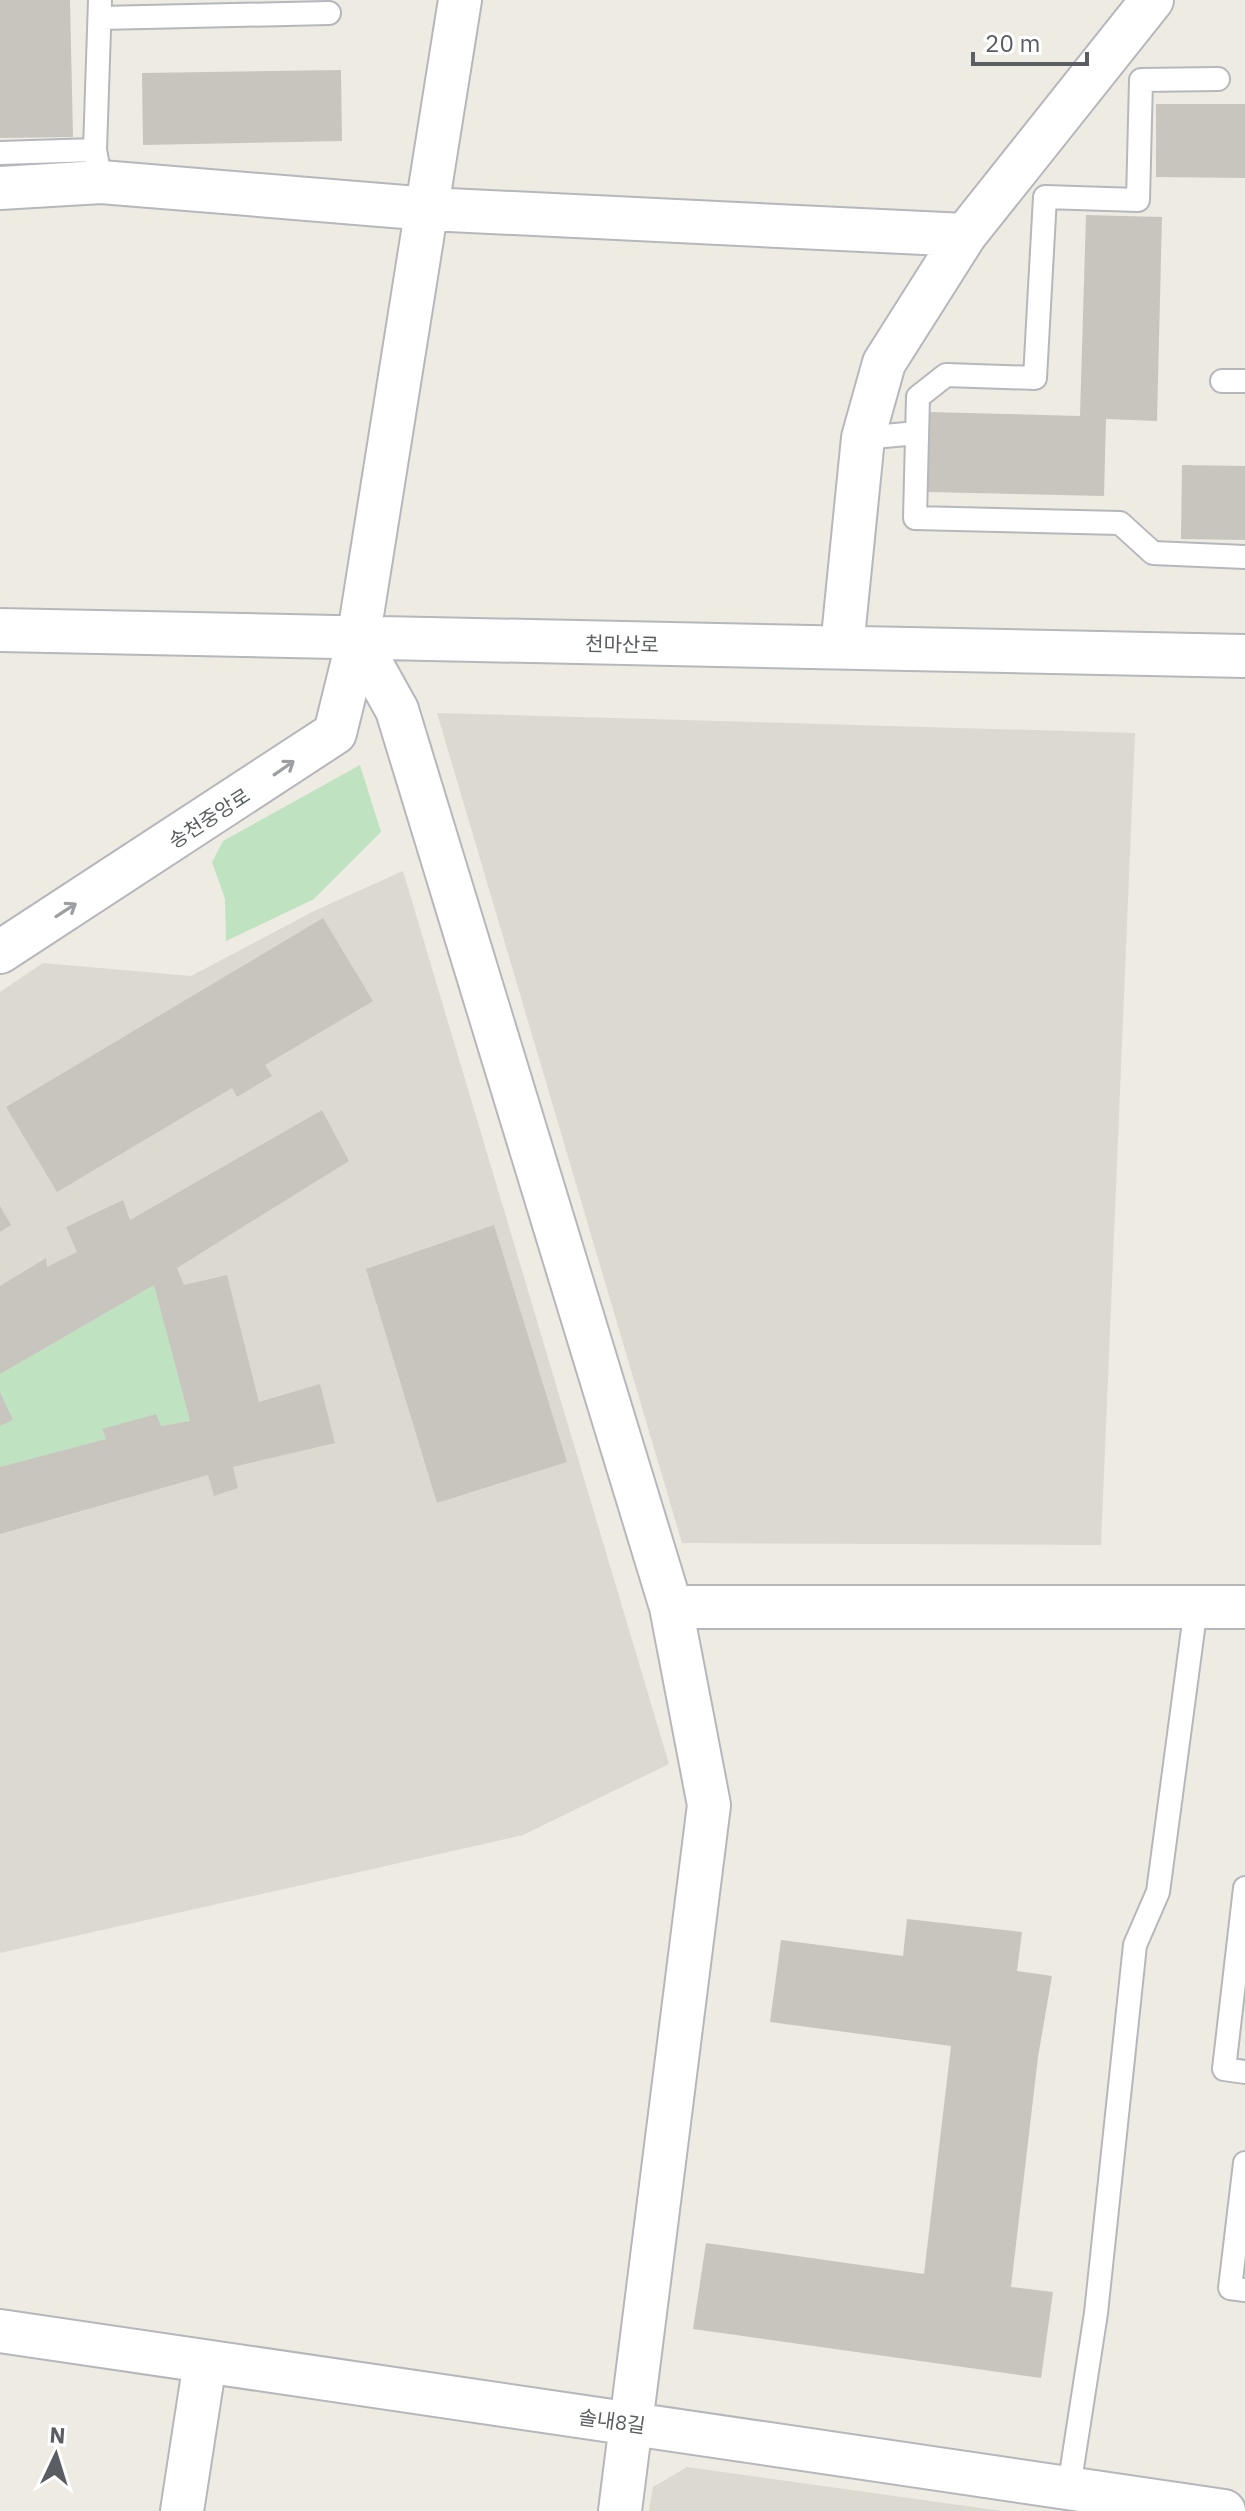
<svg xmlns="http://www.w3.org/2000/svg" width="1245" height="2511" font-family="'IBM Plex Sans','Noto Sans KR',sans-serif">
<rect width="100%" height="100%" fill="#edebe2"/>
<path fill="#dcdad0" d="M437,713L1135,733L1101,1545L682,1543Z
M403,871L669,1764L523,1835L0,1953V992L43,963L191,976L316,910Z
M687,2467L1002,2511H649L653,2487Z"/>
<path fill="#bfe3c1" d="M360,765L381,832L314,899L226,941L225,899L212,862L223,841Z
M154,1285L190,1421L161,1426L156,1415L102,1430L106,1439L0,1467V1426L13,1419L0,1396V1374Z"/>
<path fill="#c8c5bf" d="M0,0H70L73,137L0,138Z
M341,70L342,141L143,145L142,73Z
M1156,104H1245V178L1156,177Z
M1086,215L1162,217L1157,421L1106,419L1104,496L927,492L929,412L1080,416Z
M1182,465L1245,466V540L1181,539Z
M323,918L373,1001L265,1065L272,1076L237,1097L232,1088L57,1192L6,1107Z
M322,1110L349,1161L177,1268L184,1285L227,1275L259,1402L320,1384L335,1443L233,1467L238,1488L214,1496L208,1475L0,1534V1467L106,1439L102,1429L156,1414L161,1426L190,1421L154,1285L0,1374V1286L46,1258L47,1267L77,1252L66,1227L123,1200L130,1220Z
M0,1206L11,1225L0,1232Z
M494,1225L567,1462L437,1503L366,1269Z
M0,1392L13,1420L0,1426Z
M907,1919L1022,1932L1017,1971L1052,1976L1038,2057L1011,2287L1053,2292L1041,2378L693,2329L706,2243L924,2274L951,2046L770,2022L781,1940L903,1956Z"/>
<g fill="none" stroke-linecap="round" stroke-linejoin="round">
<defs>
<path id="service" d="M100,0L95,150L101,182
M100,18L329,13
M1218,79L1141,80L1138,200L1045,197L1035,378L946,375L918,397L915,518L1120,523L1153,553L1245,557
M0,153L95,150
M1222,381H1245
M863,438L917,433
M1245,1888L1224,2069L1245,2072
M1245,2163L1230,2288L1245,2290
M1069,2487L1096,2313L1135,1945L1158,1892L1196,1607"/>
<path id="minor" d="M0,188L101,182L429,209L965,235L1152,0
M0,630L1245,656
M358,640L397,710L671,1607L709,1805L620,2511
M842,647L863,438L884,363L965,235
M0,952L335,733L358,640L460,0
M671,1607H1245
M0,2331L1224,2511
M182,2511L205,2362"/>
</defs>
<use href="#service" stroke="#b5b7bc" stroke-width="26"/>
<use href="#minor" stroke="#b5b7bc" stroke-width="46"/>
<use href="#service" stroke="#fff" stroke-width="22"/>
<use href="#minor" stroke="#fff" stroke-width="42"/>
</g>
<defs><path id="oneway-shaft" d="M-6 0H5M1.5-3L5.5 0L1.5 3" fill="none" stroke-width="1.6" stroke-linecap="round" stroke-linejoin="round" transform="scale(2)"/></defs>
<g stroke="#9c9ea1">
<use href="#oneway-shaft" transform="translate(284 768) rotate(-35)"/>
<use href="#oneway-shaft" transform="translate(66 910) rotate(-33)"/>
</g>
<g text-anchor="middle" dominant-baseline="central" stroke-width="7" stroke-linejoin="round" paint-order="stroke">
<g font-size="20" fill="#5a5d62" stroke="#fff">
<text transform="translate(622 644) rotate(1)">천마산로</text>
<text transform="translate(209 818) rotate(-33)">송천중앙로</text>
<text transform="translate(612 2421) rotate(8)">솔내8길</text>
</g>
</g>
<g transform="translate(56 2455) rotate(4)" stroke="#ffffff" stroke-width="6" paint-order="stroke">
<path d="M0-6L14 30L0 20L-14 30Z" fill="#5a5d62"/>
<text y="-12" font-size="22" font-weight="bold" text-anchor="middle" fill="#5a5d62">N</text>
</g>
<path d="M973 52v12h114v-12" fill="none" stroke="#5a5d62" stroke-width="4"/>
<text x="985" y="52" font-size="24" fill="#5a5d62" stroke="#ffffff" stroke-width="6" paint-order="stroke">20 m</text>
</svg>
